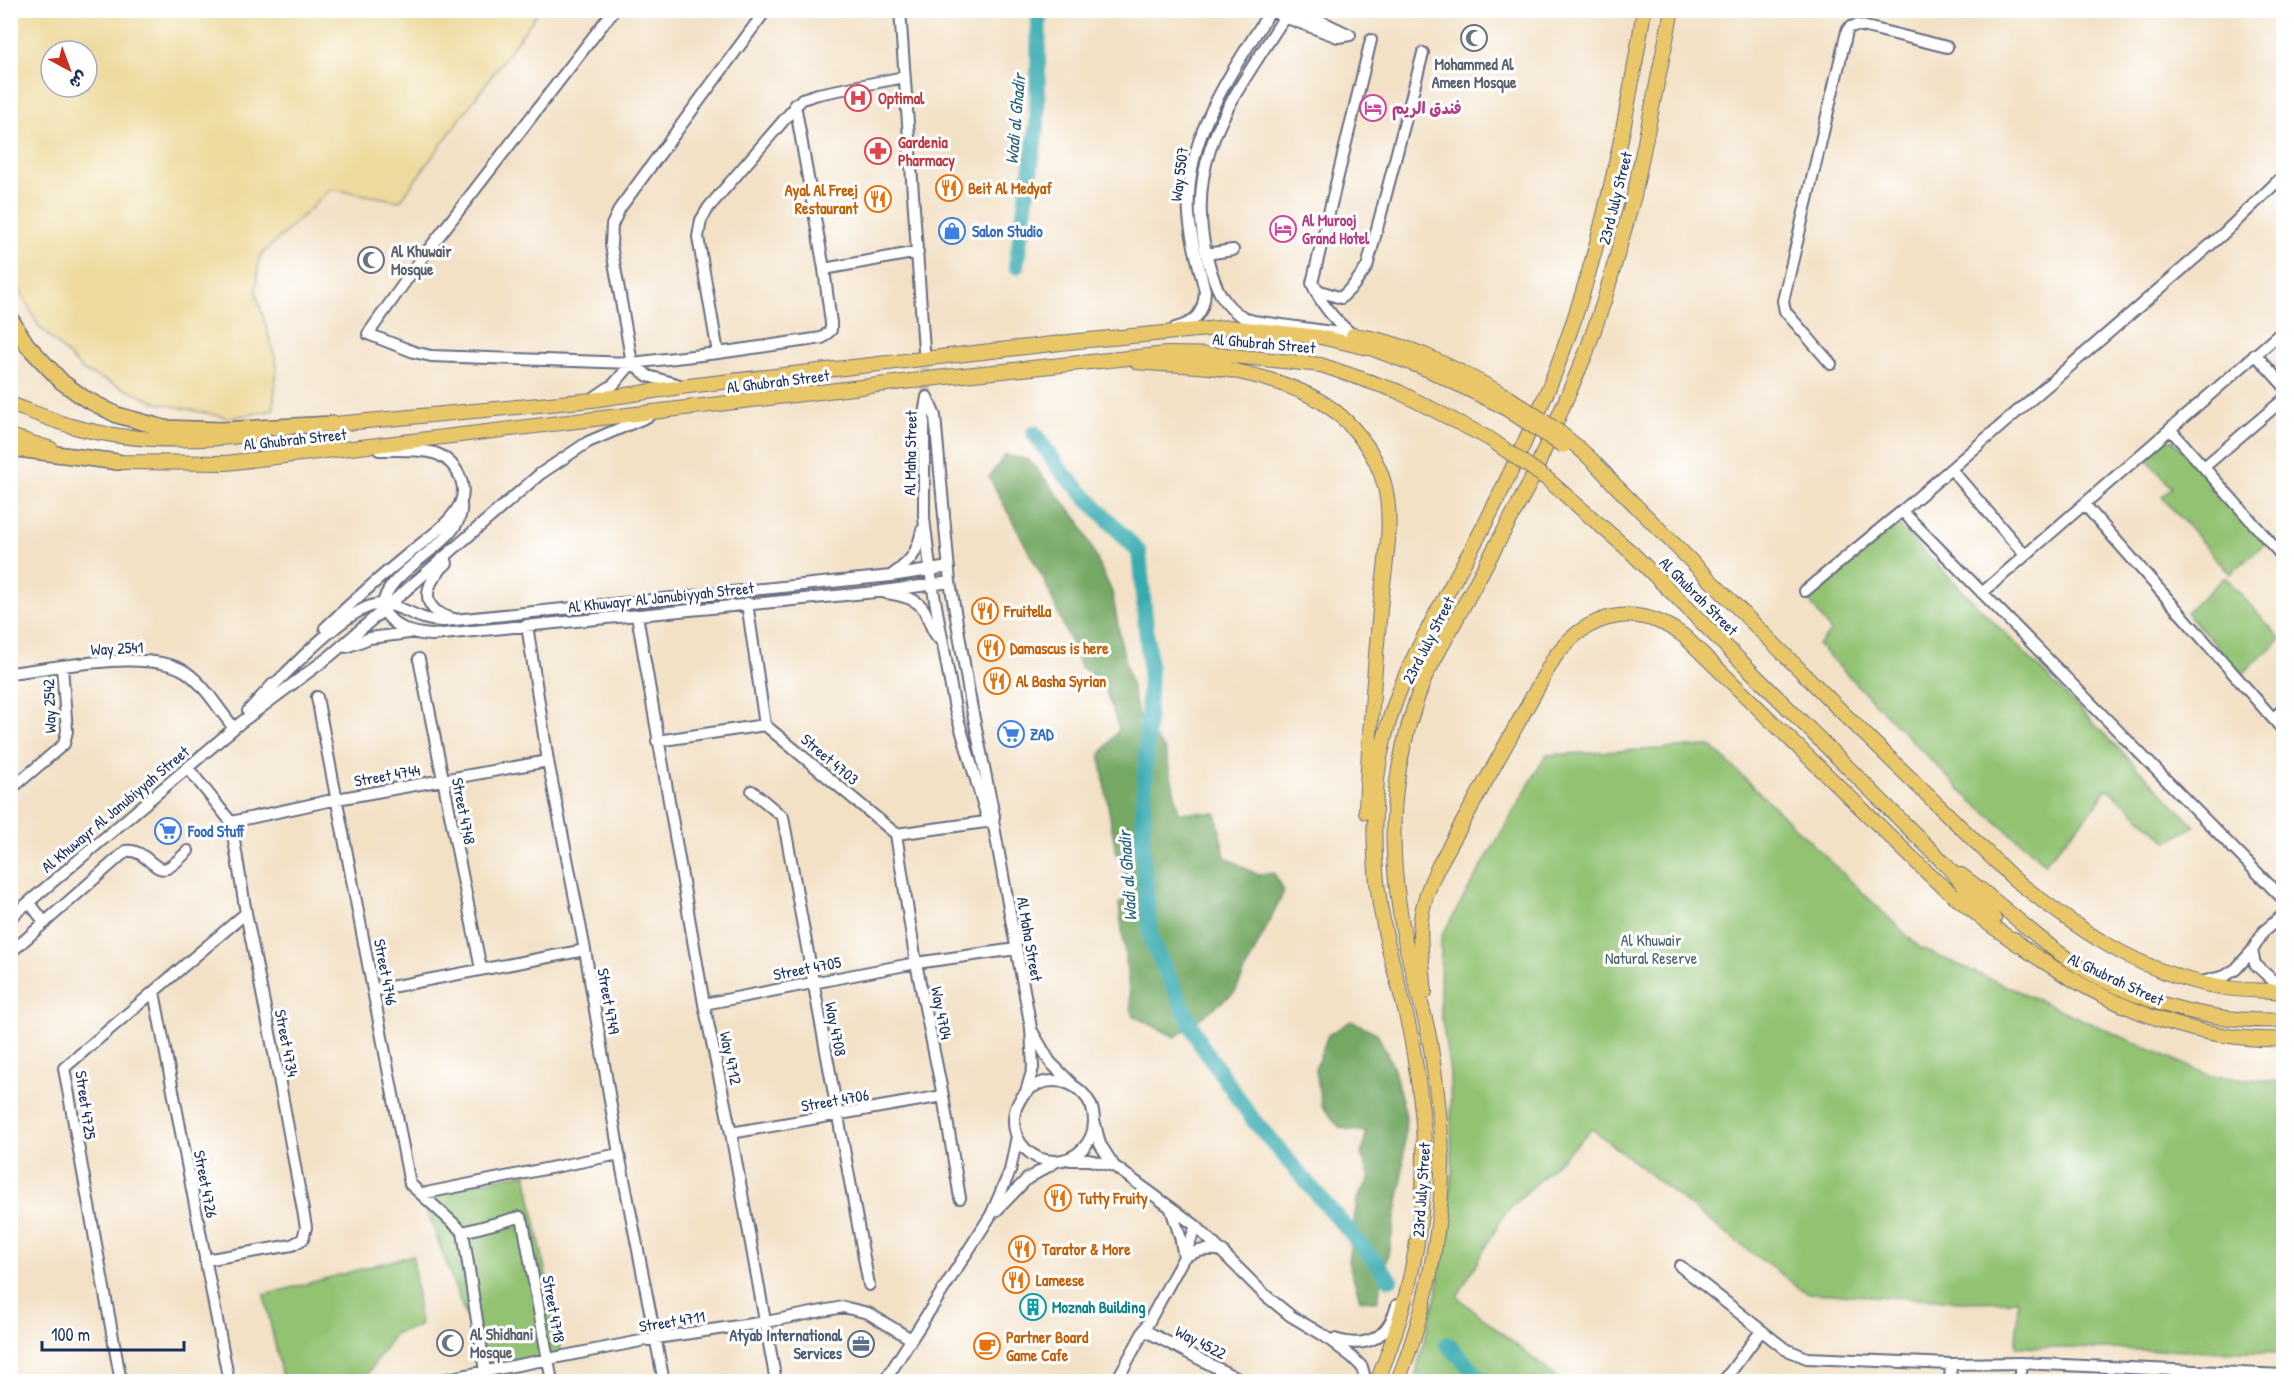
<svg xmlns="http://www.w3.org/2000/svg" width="2294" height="1392" font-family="'Patrick Hand','Playpen Sans Arabic',sans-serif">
<rect width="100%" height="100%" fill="#fff"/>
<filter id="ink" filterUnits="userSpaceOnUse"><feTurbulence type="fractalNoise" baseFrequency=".0167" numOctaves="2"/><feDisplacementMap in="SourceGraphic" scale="12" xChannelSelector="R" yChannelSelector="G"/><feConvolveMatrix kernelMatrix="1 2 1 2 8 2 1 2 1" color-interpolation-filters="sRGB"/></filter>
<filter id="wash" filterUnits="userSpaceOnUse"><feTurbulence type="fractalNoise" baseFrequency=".008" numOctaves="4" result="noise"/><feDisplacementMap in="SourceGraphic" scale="24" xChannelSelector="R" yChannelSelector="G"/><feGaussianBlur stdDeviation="1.35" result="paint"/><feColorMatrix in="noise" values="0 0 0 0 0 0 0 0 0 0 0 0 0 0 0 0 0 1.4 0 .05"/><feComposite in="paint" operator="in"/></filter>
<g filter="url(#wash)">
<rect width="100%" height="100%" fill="#f3e1c6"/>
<path fill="#92c272" stroke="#567868" stroke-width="1.5" d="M2162,439L2173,440L2265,544L2230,574L2162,497L2172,488L2144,455Z
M1898,525L2195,826L2168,842L2107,788L2098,803L2045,863L1964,794L1818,645L1831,632L1808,599Z
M2225,577L2281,639L2242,674L2186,612Z
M1711,746L1920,948L2211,1076L2283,1082V1353L2016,1347L2018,1301L1956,1302L1937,1299L1806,1293L1709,1221L1592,1129L1506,1212L1457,1297L1561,1381H1414L1438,1287L1452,1177L1450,1073L1440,1006L1441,937L1546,755Z
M526,1173L562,1356L486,1372L421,1194Z
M413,1255L420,1326L395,1333L366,1377L355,1381H283L264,1295Z"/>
<path fill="#75a864" stroke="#486c61" stroke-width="1.5" d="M1005,455L1029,460L1079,521L1112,592L1122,648L1139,718L1165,750L1179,812L1216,813L1225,857L1258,875L1274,873L1284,891L1235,992L1175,1037L1132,1015L1119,904L1133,890L1116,853L1100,756L1119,729L1103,683L1081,667L1044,580L989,477Z
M1351,1021L1377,1033L1393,1066L1406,1116L1402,1180L1390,1245L1377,1302L1360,1299L1348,1261L1357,1200L1370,1178L1362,1156L1366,1132L1340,1128L1322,1106L1315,1070L1328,1035Z"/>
<path fill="#eeda9e" stroke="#84847e" stroke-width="1.5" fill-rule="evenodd" d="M10,11L11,10L539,11L400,201L331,189L259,257L256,292L277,365L273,410L229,418L155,402L84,371L38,325L11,273ZM51,51H87V87H51Z"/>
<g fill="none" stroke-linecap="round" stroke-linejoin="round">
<path stroke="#39abb1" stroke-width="16" d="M1016,266L1037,125L1039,10
M1034,433L1061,471L1139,552L1150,670L1142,847L1151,940L1200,1043L1254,1121L1390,1279
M1447,1344L1484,1382"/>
</g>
</g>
<g filter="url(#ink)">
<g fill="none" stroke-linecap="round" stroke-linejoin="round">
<path stroke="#c8bdb1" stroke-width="10" stroke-dasharray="10 5" stroke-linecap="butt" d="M924,353L927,397"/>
<defs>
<path id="minor" d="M614,10L422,258L368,334L414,352L431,356L632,363L718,353L822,338L831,330V323L824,269L795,104
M900,10L924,350
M1289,10C1235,96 1176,162 1211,271C1218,294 1228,313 1253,321L1353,335
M1298,10L1350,35
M1279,15L1338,37L1350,35
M1206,254L1233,250
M824,269L918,252
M1313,285L1320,291L1341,298L1353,286L1367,267L1423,53
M1175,328C1195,323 1204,313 1205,291C1199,266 1191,241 1189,215C1184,136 1231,74 1271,10
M1353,335C1335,321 1321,305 1312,283L1371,40
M718,353L698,237L701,220L709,207L802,99L818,94L904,77
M2255,354L2284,386
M1831,364L1785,311L1783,301L1847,31L1850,27L1858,25L1947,47
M680,385L648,376L632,363L611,245L612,225L620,208L766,10
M927,397L935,416L950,582L971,704L994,816L993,821L1031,1028L1033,1068L1026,1092
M927,397L924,415V518L932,584L955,709L987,817L993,821
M592,399L614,384L632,363
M2170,429L2284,558
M2204,467L2284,399
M1951,469L2025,555
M2084,504L2284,731
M1902,511L2284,900
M447,563C424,584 417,609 454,619
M892,575C911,561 917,554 922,530
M1805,591L1902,511L2223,234L2284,175
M886,593C902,596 921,598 927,616C931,626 933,633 941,641
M1982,593L2284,330
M747,603L765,725L896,834L993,821
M383,610C395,628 411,634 432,635L876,592L950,582
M383,610C379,570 466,544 461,505
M637,615L704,1004L731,1133L776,1382
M527,625L548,761L585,950L619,1154L664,1382
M325,628C352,602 379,578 407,555C425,540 449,525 460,504C470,482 452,456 430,452C414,449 396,450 379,450
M346,647L370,638L409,633
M419,659L481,969
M10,673C53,668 151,648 186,672C205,685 219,710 234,728
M270,689C293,667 351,603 382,604C404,605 418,622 444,621L891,576L949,567
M317,697L410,1184L463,1232
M248,711L274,683
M2273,718L2284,709
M657,741L765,725
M188,768L231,822L246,913L279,1078L306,1227L303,1239L292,1245L205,1260
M10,790L64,744L67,731L62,667
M752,791L783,817L869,1285
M231,822L337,799L548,761
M896,834L916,963L943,1096L960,1198
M29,902L45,923
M10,918L239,724L330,656L540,474L588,442L649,416
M2252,951L2255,964L2284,991
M10,953L126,851C146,848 155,876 169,867C176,863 182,856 188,851
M2201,982L2225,976L2236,969L2252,951L2264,931L2284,914
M375,990L585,950
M154,992L229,1382
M704,1004L916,963L1016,949
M1032,1031L1050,1062L1071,1083
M1014 1121a40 40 0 1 1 80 0a40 40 0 1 1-80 0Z
M1095,1124L1100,1144L1114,1166L1196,1226L1265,1295L1291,1316L1323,1335L1352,1357L1362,1367L1366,1382
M731,1133L943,1096
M1070,1160H1089L1114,1166
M421,1194L619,1154
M1171,1209L1180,1236L1184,1257C1197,1250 1208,1248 1223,1251
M996,1211L1027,1179L1057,1161
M1680,1266L1785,1349L1807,1358L1951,1364L2022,1363L2284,1375
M1144,1330L1244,1382
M1334,1339C1366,1349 1388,1339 1397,1305
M485,1371L463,1232L520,1217L523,1222L552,1382
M121,1382L64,1068L246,913
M431,1382L656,1338L766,1322L843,1307L868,1313L911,1339
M884,1382L991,1215L1010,1171L1017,1136
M1116,1382L1184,1257L1196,1226
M1723,1382L1761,1331
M1950,1382L1951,1364
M2020,1382L2022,1363"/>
<path id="major" d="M1353,335C1408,342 1460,371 1508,397
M1137,362C1164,365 1191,364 1218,368C1248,373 1282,382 1309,395C1345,412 1376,449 1385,487C1394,526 1384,570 1380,609C1374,677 1368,745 1366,812
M10,404C30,411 51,420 71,426C131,443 196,442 257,434
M324,425L592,400L688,386L1078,341L1229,327L1320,337L1373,349L1429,370L1502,406
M10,436L51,449
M108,460L118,462L226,463L945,377L1167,354L1224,355L1321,365L1397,391L1490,439
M1547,479L1631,552L1945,864L1994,919
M1613,483L1841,711L2014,879C2078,929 2137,972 2219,987C2240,991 2262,990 2284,992
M1961,875C1994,898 2023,926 2055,950C2118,997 2204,1024 2284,1020
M2014,939C2024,950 2038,958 2051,966C2118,1010 2203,1042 2284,1039
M1425,992C1420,939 1413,917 1438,867L1554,658C1587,612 1638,601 1685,637L1935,880L1989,924L2019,945
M1377,1382C1407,1309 1425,1229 1424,1150C1424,1115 1418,1078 1412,1043C1406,1005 1392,968 1385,931C1374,882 1372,830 1377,780C1387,685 1442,606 1485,524C1505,485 1523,446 1541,406C1595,283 1623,143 1644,10
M1397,1382C1424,1320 1443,1227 1442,1160C1441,1120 1436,1081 1430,1042C1424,1008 1412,974 1405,940C1386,844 1389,769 1425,677L1530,483L1586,353L1604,301L1634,196L1672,10"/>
<path id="highway" d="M10,318L27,345L62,382L84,398L117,415L164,428L221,430L333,424
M10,448L118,462"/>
</defs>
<use href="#minor" stroke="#676d82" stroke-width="14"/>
<use href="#major" stroke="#676d82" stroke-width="16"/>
<use href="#highway" stroke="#676d82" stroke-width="18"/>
<use href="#minor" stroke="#fff" stroke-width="10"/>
<use href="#major" stroke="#e9c769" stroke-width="14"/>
<use href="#highway" stroke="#e9c769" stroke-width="15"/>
<defs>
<path id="major-bridge" d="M1508,397C1546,422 1584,447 1613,483
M1502,406L1563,446
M1490,439L1547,479"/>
</defs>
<use href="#major-bridge" stroke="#676d82" stroke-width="16" stroke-linecap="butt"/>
<use href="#major-bridge" stroke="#e9c769" stroke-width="14"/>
</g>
</g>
<defs>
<symbol id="mosque-ring" viewBox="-11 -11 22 22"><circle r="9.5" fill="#fff" stroke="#6b7280" stroke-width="1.5"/><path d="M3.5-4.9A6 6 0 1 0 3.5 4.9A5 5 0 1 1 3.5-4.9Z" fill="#6b7280"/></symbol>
<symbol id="hospital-ring" viewBox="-11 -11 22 22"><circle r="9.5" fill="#fff" stroke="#e0444e" stroke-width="1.5"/><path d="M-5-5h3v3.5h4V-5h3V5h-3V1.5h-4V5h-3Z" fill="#e0444e"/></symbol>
<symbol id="hotel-ring" viewBox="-11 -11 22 22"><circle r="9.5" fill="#fff" stroke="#d1479c" stroke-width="1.5"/><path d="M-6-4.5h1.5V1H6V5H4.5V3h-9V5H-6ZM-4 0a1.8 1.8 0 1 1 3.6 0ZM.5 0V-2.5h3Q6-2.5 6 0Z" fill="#d1479c"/></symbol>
<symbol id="pharmacy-ring" viewBox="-11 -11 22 22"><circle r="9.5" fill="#fff" stroke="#e0444e" stroke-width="1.5"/><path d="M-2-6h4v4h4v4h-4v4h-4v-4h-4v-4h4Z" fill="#e0444e"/></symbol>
<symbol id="restaurant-ring" viewBox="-11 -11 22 22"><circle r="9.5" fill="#fff" stroke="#e8710a" stroke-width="1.5"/><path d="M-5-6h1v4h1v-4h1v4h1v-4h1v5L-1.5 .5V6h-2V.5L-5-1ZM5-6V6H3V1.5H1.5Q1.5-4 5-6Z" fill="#e8710a"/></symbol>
<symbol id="shop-ring" viewBox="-11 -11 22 22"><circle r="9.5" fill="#fff" stroke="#3f7fe0" stroke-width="1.5"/><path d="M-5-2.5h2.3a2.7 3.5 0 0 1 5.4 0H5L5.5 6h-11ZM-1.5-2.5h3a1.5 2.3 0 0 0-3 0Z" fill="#3f7fe0"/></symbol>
<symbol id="supermarket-ring" viewBox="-11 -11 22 22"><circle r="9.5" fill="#fff" stroke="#3f7fe0" stroke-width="1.5"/><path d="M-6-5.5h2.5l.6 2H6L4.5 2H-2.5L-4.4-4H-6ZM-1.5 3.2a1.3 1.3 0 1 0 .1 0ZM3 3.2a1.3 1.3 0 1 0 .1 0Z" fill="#3f7fe0"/></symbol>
<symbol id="building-ring" viewBox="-11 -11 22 22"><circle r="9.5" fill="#fff" stroke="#0f9aa8" stroke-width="1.5"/><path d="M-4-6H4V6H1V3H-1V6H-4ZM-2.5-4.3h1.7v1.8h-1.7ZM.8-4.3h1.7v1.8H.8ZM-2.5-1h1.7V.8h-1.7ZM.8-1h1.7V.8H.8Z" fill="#0f9aa8"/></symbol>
<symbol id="office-ring" viewBox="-11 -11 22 22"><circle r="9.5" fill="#fff" stroke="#5c6f8a" stroke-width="1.5"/><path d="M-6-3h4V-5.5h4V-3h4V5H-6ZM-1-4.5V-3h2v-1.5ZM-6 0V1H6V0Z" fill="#5c6f8a"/></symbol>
<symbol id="cafe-ring" viewBox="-11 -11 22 22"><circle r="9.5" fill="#fff" stroke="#e8710a" stroke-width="1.5"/><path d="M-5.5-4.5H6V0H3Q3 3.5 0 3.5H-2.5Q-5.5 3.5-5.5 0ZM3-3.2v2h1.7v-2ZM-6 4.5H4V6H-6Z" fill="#e8710a"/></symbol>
</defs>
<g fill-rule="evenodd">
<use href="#mosque-ring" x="1459" y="23" width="30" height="30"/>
<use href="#hospital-ring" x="843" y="83" width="30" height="30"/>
<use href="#hotel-ring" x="1358" y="93" width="30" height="30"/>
<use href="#pharmacy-ring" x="863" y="136" width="30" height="30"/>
<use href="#restaurant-ring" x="934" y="173" width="30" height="30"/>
<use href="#restaurant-ring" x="863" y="184" width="30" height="30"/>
<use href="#hotel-ring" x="1268" y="214" width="30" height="30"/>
<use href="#shop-ring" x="937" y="216" width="30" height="30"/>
<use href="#mosque-ring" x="356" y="245" width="30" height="30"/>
<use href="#restaurant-ring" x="970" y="596" width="30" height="30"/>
<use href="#restaurant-ring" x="976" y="633" width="30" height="30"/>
<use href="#restaurant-ring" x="982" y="666" width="30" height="30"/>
<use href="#supermarket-ring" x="996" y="719" width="30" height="30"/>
<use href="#supermarket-ring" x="153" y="816" width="30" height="30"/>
<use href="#restaurant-ring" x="1043" y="1183" width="30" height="30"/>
<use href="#restaurant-ring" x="1007" y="1234" width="30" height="30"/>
<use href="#restaurant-ring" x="1001" y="1265" width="30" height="30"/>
<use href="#building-ring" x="1018" y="1292" width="30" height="30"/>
<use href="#mosque-ring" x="435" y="1328" width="30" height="30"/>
<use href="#office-ring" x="846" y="1329" width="30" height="30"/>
<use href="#cafe-ring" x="972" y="1331" width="30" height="30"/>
</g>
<g text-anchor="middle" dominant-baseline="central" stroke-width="6" stroke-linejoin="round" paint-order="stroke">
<g font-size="16" font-weight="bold" fill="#5b616d" stroke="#fff" text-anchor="start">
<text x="1474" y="64" text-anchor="middle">Mohammed Al<tspan x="1474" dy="18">Ameen Mosque</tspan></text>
<text x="391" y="251">Al Khuwair<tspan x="391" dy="18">Mosque</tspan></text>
<text x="470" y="1334">Al Shidhani<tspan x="470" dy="18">Mosque</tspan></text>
</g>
<g font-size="16" font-weight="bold" fill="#be3a42" stroke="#fff" text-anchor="start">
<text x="878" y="98">Optimal</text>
<text x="898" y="142">Gardenia<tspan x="898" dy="18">Pharmacy</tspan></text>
</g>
<g font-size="16" font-weight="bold" fill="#b23c85" stroke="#fff" text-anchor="start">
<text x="1392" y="108">فندق الريم</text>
<text x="1302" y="220">Al Murooj<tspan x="1302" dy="18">Grand Hotel</tspan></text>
</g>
<g font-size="16" fill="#1b2f5e" stroke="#fff">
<text transform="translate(1179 174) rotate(-83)">Way 5507</text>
<text transform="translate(1615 198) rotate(-76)">23rd July Street</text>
<text transform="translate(1264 343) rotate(5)">Al Ghubrah Street</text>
<text transform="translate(778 381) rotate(-7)">Al Ghubrah Street</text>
<text transform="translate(295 439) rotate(-6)">Al Ghubrah Street</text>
<text transform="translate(910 453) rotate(-89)">Al Maha Street</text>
<text transform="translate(1699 596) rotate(45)">Al Ghubrah Street</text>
<text transform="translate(661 597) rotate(-6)">Al Khuwayr Al Janubiyyah Street</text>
<text transform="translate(1428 640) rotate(-63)">23rd July Street</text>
<text transform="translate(117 648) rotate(-3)">Way 2541</text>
<text transform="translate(49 706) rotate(-92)">Way 2542</text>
<text transform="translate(830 759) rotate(40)">Street 4703</text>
<text transform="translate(387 775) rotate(-10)">Street 4744</text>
<text transform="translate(115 809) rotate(-40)">Al Khuwayr Al Janubiyyah Street</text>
<text transform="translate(464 811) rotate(79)">Street 4748</text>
<text transform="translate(1030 939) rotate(80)">Al Maha Street</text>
<text transform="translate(807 968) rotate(-11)">Street 4705</text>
<text transform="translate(386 972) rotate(79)">Street 4746</text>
<text transform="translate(2116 979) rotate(25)">Al Ghubrah Street</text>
<text transform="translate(609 1001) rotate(80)">Street 4749</text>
<text transform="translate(942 1013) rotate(79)">Way 4704</text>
<text transform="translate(836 1029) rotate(79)">Way 4708</text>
<text transform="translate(287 1043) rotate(79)">Street 4734</text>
<text transform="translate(731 1058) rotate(78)">Way 4712</text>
<text transform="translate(835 1100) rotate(-10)">Street 4706</text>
<text transform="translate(86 1105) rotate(82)">Street 4725</text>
<text transform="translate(206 1184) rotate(79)">Street 4726</text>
<text transform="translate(1421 1190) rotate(-86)">23rd July Street</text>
<text transform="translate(554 1309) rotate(80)">Street 4718</text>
<text transform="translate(672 1321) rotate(-9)">Street 4711</text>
<text transform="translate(1201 1342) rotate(27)">Way 4522</text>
</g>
<g font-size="16" font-weight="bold" fill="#c56008" stroke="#fff" text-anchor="start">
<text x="968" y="188">Beit Al Medyaf</text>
<text x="858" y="190" text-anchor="end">Ayal Al Freej<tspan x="858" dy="18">Restaurant</tspan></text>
<text x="1004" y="611">Fruitella</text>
<text x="1010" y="648">Damascus is here</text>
<text x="1016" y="681">Al Basha Syrian</text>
<text x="1078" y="1198">Tutty Fruity</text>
<text x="1042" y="1249">Tarator &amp; More</text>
<text x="1036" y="1280">Lameese</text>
<text x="1006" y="1337">Partner Board<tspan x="1006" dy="18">Game Cafe</tspan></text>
</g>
<g font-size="16" font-weight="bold" fill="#366cbe" stroke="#fff" text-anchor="start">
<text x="972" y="231">Salon Studio</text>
<text x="1030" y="734">ZAD</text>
<text x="188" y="831">Food Stuff</text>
</g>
<g font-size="16" fill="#456265" stroke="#fff">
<text x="1651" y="940">Al Khuwair<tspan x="1651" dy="18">Natural Reserve</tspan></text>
</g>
<g font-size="16" font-weight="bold" fill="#0d838f" stroke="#fff" text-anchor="start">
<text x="1052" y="1307">Moznah Building</text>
</g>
<g font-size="16" font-weight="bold" fill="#4e5e75" stroke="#fff" text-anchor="end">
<text x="842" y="1335">Atyab International<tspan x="842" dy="18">Services</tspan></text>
</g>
<g font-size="18" font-style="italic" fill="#27617f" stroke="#fff">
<text transform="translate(1015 119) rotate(-85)">Wadi al Ghadir</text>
<text transform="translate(1127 876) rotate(-94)">Wadi al Ghadir</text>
</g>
</g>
<rect width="2294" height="1392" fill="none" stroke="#fff" stroke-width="36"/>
<g transform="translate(69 69) rotate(139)"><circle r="28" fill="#ffffff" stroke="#a4acbf" stroke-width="1.5"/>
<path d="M0-4.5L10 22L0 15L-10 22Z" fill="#c8321e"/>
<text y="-9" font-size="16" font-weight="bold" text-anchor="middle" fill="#1b2f5e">ش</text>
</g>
<path d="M42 1341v9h142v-9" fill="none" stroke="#1b2f5e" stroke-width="3"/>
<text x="51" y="1341" font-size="18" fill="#1b2f5e" stroke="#ffffff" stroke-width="4.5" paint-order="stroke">100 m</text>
</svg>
